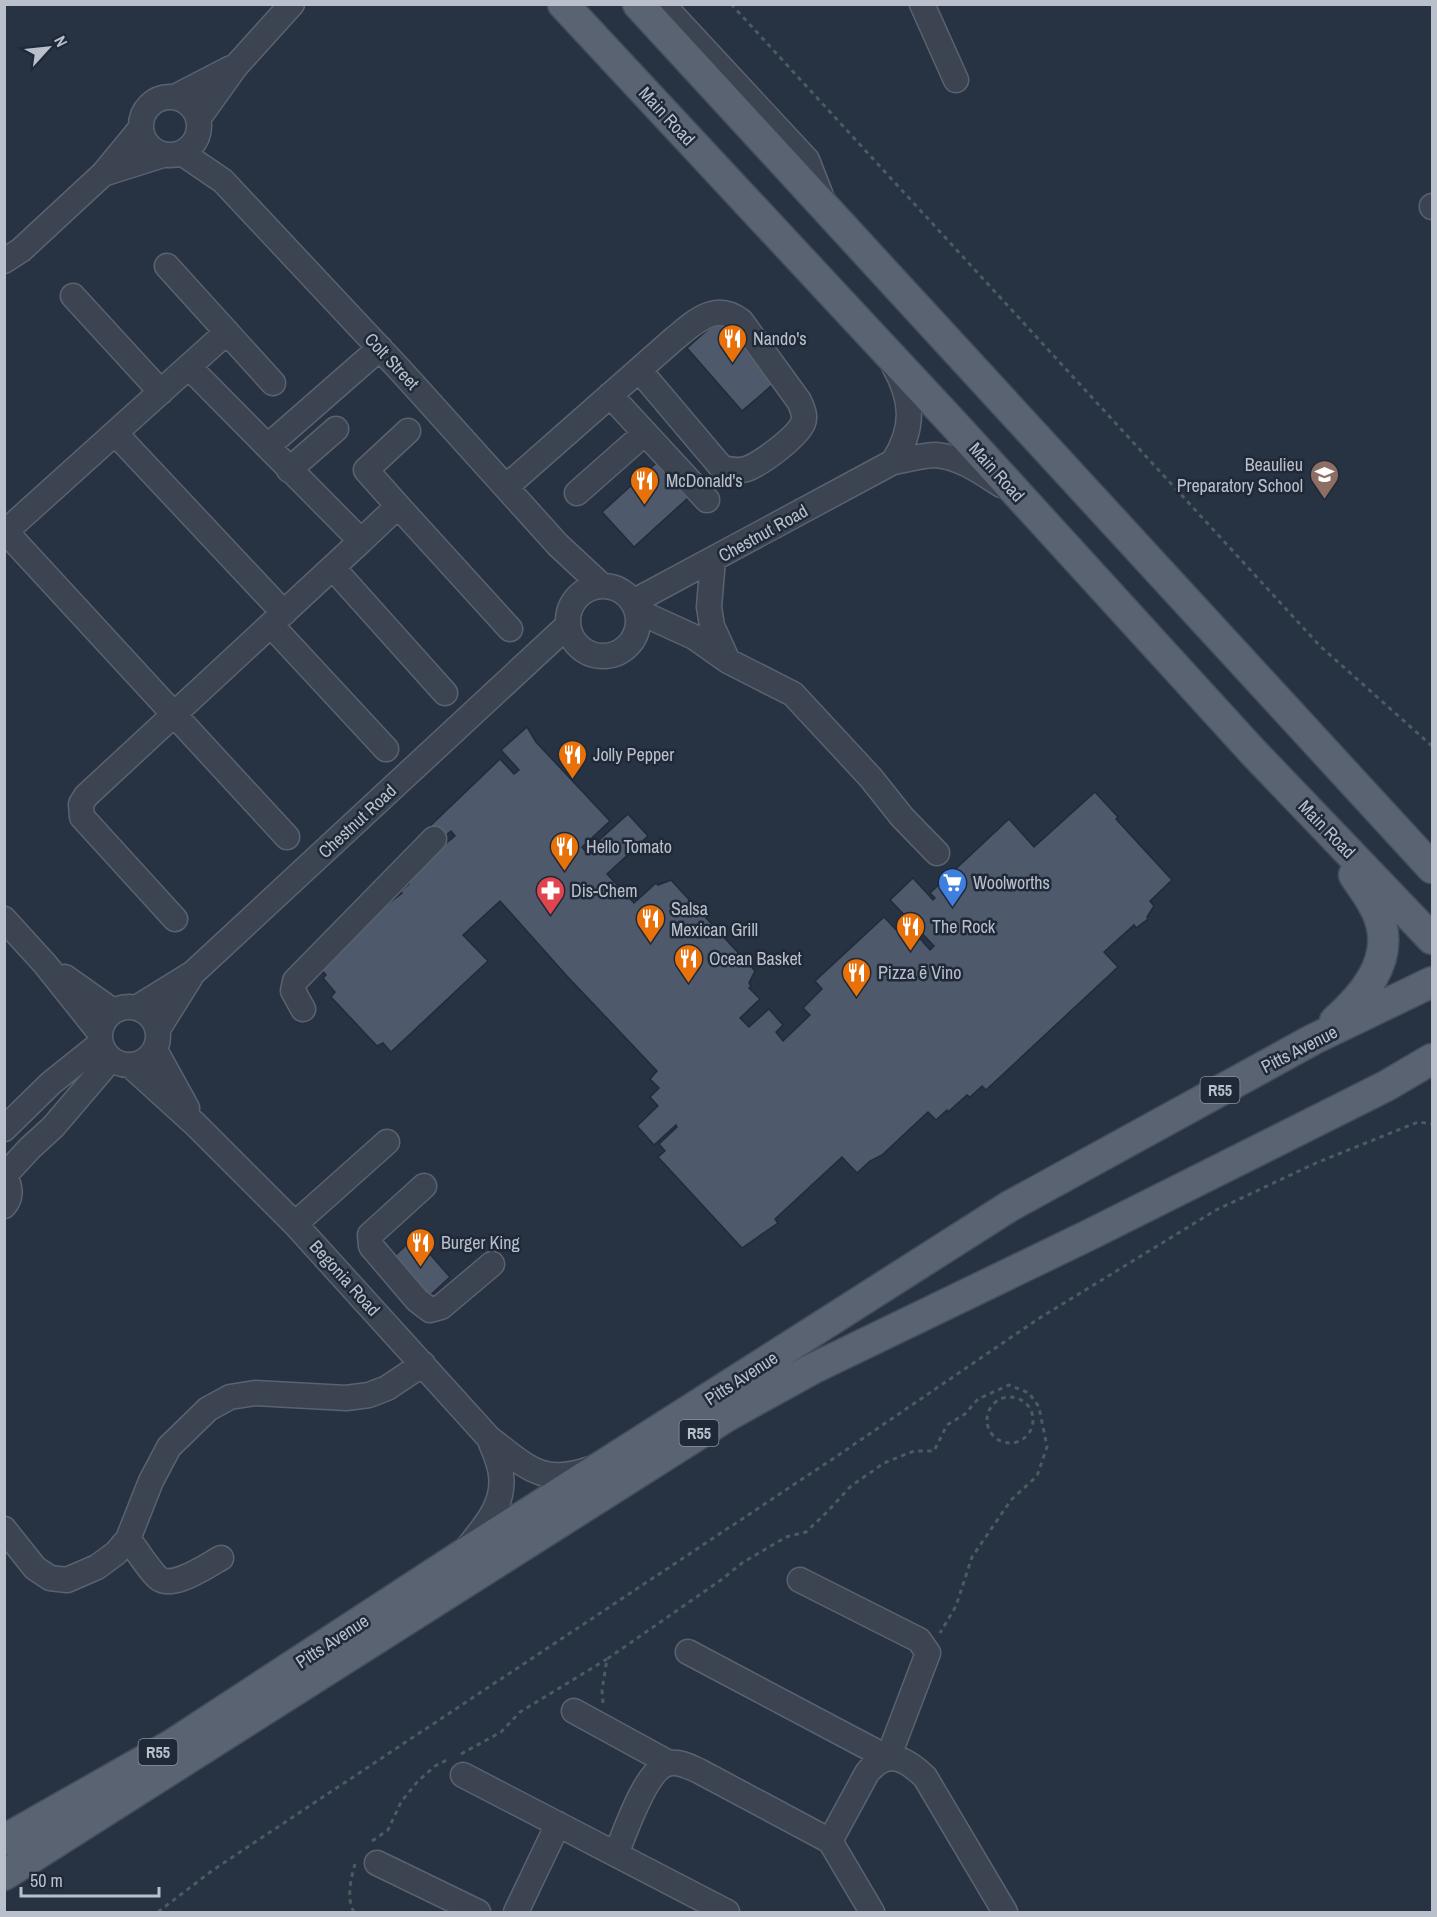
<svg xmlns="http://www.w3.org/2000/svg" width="1437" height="1917" font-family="'Archivo Narrow',sans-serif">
<rect width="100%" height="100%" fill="#273243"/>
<path fill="#4e596c" stroke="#222b3a" stroke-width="1.5" d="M722,317L777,381L742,411L687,348Z
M656,463L688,498L634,547L602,512Z
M527,727L536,742L610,821L582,847L586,852L628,814L648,836L607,874L634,903L656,883L658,885L671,880L755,971L749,983L751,986L749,988L760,999L740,1018L749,1027L769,1009L783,1025L776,1032L783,1041L810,1015L803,1008L822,989L815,981L884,917L899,933L908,925L930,950L934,946L890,900L913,878L933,900L935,898L930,893L1009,819L1034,847L1095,792L1118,817L1116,819L1172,880L1150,901L1154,906L1147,917L1148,919L1136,928L1134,925L1104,952L1118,967L986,1090L982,1086L970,1097L967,1095L948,1112L947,1110L936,1120L928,1112L882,1155L870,1161L857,1173L842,1157L775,1219L778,1223L742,1248L658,1157L665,1151L659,1144L677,1127L676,1125L654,1145L637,1126L658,1106L650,1097L659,1088L650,1079L657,1071L566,975L500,901L463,935L488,961L391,1052L383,1043L377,1046L331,997L335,992L323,978L326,975L320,968L379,911L402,893L401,891L409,884L404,878L455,836L451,831L440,840L429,827L500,759L514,774L519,770L501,750Z
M415,1237L450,1277L425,1300L390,1260Z"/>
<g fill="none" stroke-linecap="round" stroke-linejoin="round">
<defs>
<path id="minor" d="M653,4L666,8L807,160L823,201
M922,4L956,80
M141 126a29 29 0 1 1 58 0a29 29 0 1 1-58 0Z
M175,97L231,68
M198,119L236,66L292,4
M182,153L223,181L402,372L558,545L601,585
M103,174L163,155
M1432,207V206
M4,261L21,250L103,174L140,129
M167,266L273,383
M73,296L161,392
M189,367L361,541L398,506L510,629
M610,395L707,500
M115,433L284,613
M268,446L380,348
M893,462C915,428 913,400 894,366
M289,470L336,429
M507,486L674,339C695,322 715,301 741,321L799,401C802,408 806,415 803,423C797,437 763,462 749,468C740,472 731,470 722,468L640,371
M577,493L645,433
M398,506L366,470L408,431
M6,532L287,837
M4,533L227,332
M713,560L709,607L712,626L727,659
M333,568L445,693
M568 621a35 35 0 1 1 70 0a35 35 0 1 1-70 0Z
M633,602L893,462C906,460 922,455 936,455C960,457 981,472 1001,485
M637,611L694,637L728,661L793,694L871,778L902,817L937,853
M271,625L386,749
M4,919L45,964L100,1033
M175,919L82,817L81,804L86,796L361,541
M65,977L113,1011
M100 1036a29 29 0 1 1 58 0a29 29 0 1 1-58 0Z
M138,1007L193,973L567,626
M303,1009L293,991L295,981L434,839
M158,1029L190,978
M155,1050L187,1108
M130,1065L195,1124L295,1224L489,1438C526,1466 541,1486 590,1469
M4,1129L51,1083L101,1043
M4,1176L30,1148L53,1127L111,1059
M4,1177C11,1186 12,1197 4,1206
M424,1186L370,1235L371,1246L417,1300L430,1310L441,1307L492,1264
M295,1224L387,1142
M4,1529L35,1568L50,1578L67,1580L97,1567L116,1553L128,1539L151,1481L169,1447L208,1409L230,1397L255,1393L346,1398L369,1395L387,1388L423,1364
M128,1539C138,1551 146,1566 157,1577C171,1591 206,1566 221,1558
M468,1547C485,1526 505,1504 501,1475C500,1462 493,1449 489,1438
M688,1652L888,1758L928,1653L919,1640L800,1580
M574,1711L669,1763
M463,1775L727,1912
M830,1841L867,1773C887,1748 905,1758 925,1777L1005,1912
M616,1854C625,1833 647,1764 672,1763C681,1762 690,1767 699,1771L830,1841L872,1912
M377,1863L478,1912
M516,1912L558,1824"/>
<path id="major" d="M563,4L953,423L1253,752L1432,939
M638,4L1432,868
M1335,1021C1362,997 1392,963 1381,923C1376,905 1364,890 1354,875
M4,1840L173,1744L459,1557L1010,1206L1314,1039L1432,982
M4,1875L727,1416L812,1369L1091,1234L1386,1086L1432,1059"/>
</defs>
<use href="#minor" stroke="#5a6270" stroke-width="27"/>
<use href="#major" stroke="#454d5c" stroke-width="33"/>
<path stroke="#485d60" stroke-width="3" stroke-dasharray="4.5 4.5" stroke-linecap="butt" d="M731,4L1320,646L1432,746
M987 1420a23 23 0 1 1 46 0a23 23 0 1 1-46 0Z
M603,1703L602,1690L607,1659L721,1580L742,1563L786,1537L806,1532L827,1512L851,1486L884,1463L914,1451H934L947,1425L965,1414L978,1399L1009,1385L1029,1393L1039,1407L1047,1447L1037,1476L1011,1500L972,1557L956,1606L940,1633
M461,1754L501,1732L520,1712L607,1659
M372,1841L388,1830L401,1802L418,1781L435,1766L447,1760
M158,1912L213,1870L840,1454L1038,1319L1216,1210L1316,1163L1418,1122L1432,1124
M354,1912C346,1899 351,1878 355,1864"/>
<use href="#minor" stroke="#3c4452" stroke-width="24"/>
<use href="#major" stroke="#5a6372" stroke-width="30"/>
</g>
<defs>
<symbol id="restaurant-pin" viewBox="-11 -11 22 30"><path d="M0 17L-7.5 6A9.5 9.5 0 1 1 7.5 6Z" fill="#e8710a" stroke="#202938"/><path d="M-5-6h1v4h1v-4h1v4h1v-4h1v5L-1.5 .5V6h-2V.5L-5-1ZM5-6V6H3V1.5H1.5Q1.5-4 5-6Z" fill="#fff"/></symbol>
<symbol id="school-pin" viewBox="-11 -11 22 30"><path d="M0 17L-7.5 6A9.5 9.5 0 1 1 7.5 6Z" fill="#8d6e63" stroke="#202938"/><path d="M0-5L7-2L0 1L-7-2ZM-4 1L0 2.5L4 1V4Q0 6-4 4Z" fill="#fff"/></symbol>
<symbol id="supermarket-pin" viewBox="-11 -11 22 30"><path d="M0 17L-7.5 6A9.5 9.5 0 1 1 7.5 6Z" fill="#3f7fe0" stroke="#202938"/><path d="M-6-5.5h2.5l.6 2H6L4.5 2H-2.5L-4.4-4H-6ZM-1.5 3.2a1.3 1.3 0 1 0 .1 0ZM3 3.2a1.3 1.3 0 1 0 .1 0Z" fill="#fff"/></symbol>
<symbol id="pharmacy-pin" viewBox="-11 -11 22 30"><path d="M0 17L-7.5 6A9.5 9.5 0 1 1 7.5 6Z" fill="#e0444e" stroke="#202938"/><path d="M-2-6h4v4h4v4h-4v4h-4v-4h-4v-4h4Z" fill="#fff"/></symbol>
</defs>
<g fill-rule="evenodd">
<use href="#restaurant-pin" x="716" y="322" width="33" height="45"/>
<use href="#school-pin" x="1308" y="458" width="33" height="45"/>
<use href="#restaurant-pin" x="628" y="464" width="33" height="45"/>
<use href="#restaurant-pin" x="556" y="738" width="33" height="45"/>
<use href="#restaurant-pin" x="548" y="830" width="33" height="45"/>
<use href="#supermarket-pin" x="936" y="866" width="33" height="45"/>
<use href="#pharmacy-pin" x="534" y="874" width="33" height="45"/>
<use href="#restaurant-pin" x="634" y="902" width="33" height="45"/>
<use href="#restaurant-pin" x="894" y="910" width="33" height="45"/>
<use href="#restaurant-pin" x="672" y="942" width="33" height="45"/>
<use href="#restaurant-pin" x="840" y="956" width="33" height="45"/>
<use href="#restaurant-pin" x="404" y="1226" width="33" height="45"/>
</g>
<g text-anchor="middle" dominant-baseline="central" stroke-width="5" stroke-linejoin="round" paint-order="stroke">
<g fill="#202938" stroke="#8b93a0" stroke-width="1.5">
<rect x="1200.5" y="1077" width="39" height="26" rx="4.5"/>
<rect x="679.5" y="1420" width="39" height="26" rx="4.5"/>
<rect x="138.5" y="1739" width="39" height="26" rx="4.5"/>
</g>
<g font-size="16" font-weight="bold" fill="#b9c0cc">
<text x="1220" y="1090">R55</text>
<text x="699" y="1433">R55</text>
<text x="158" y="1752">R55</text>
</g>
<g font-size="18" fill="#b9c0cc" stroke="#202938">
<text transform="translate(667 116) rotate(47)">Main Road</text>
<text transform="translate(392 361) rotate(47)">Colt Street</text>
<text transform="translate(997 472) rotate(48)">Main Road</text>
<text transform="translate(763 533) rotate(-29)">Chestnut Road</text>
<text transform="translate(357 821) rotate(-43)">Chestnut Road</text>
<text transform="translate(1327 829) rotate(46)">Main Road</text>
<text transform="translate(1299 1049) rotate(-27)">Pitts Avenue</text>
<text transform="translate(345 1278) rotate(48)">Begonia Road</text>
<text transform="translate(741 1378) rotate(-33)">Pitts Avenue</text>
<text transform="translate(332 1641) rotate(-33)">Pitts Avenue</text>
</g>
<g font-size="18" fill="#b9c0cc" stroke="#202938" text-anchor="start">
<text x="753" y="338">Nando's</text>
<text x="1303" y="464" text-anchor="end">Beaulieu<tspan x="1303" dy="21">Preparatory School</tspan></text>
<text x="666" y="480">McDonald's</text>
<text x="593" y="754">Jolly Pepper</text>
<text x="586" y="846">Hello Tomato</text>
<text x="973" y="882">Woolworths</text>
<text x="571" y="890">Dis-Chem</text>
<text x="671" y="908">Salsa<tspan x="671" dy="21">Mexican Grill</tspan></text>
<text x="932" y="926">The Rock</text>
<text x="709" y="958">Ocean Basket</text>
<text x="878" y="972">Pizza ē Vino</text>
<text x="441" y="1242">Burger King</text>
</g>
</g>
<rect width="1437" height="1917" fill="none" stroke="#b9c0cc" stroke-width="12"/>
<g transform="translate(48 48) rotate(63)" stroke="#202938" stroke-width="4.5" paint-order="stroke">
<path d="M0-4.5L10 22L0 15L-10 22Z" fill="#b9c0cc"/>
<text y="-9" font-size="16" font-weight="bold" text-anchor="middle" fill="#b9c0cc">N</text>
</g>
<path d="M21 1887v9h138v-9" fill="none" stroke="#b9c0cc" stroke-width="3"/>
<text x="30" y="1887" font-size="18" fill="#b9c0cc" stroke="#202938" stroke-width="4.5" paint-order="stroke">50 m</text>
</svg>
